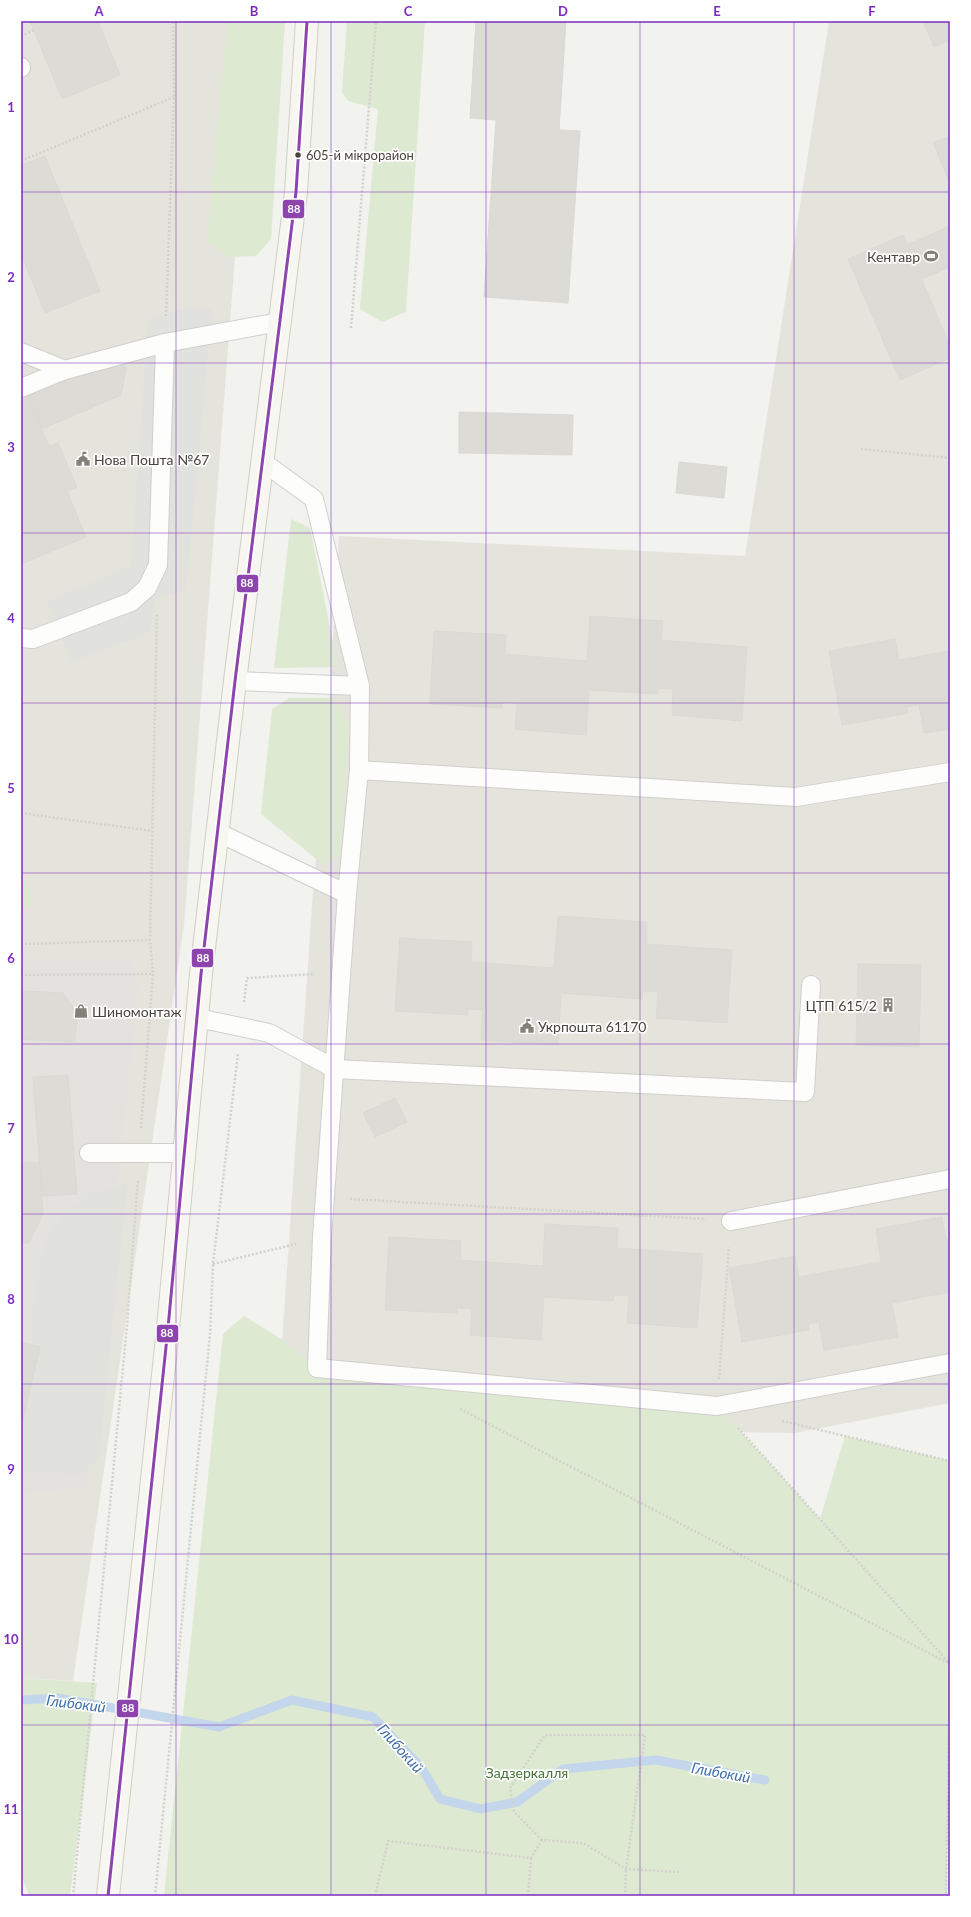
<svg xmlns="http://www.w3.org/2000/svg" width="971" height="1917" font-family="Lato,sans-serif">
<rect width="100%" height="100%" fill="#f2f2ee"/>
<path fill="#e5e4dc" d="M21,21H253L184,925L73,1681L21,1678Z
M829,21H950V1403L795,1433L553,1429L278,1401L312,905L329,709L339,536L745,556Z"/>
<path fill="#e4e2de" d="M21,960L132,961L139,983L86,1488L21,1494Z"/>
<path fill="#ddead1" d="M227,21H285L271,239L256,256L229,257L207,240Z
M347,21H425L406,312L382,322L360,309L378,109L348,101L342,92Z
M291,519L310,528L338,667L274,668Z
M289,698H336L349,728L340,854L326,867L261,814L272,709Z
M21,868L34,904L21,909Z
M244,1316L283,1340L317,1368L717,1406L820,1519L845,1436L950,1461V1844H947V1896H164L223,1334Z
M21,1678L97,1683L70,1896H29L21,1874Z"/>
<path fill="#e1e1dd" d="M183,309H212L186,590L155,599L150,632L72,662L47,602L131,566L148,320Z
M127,1184L99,1458L77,1475L21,1470V1435L34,1304L42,1255L51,1232L67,1209L97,1192Z"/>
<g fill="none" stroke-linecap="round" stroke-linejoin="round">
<path stroke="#c3d6eb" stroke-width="9" d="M21,1700L58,1698L219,1727L292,1700L373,1717L421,1767L440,1799L481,1809L517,1802L563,1769L656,1760L765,1780"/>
</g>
<path fill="#dcdbd6" stroke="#dad9d4" d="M30,21H98L120,75L62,99Z
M476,21H566L559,130L580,131L568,303L484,297L496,120L470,118Z
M923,21H950V40L934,47Z
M950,136V183L933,143Z
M45,156L100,291L45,313L21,254V165Z
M950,226V267L922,279L907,245Z
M903,235L950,346V358L900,380L848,259Z
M116,348L126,369L121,395L42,429L28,396L32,393L30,388Z
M28,396L49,446L58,443L77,487L67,491L86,537L21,564V399Z
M459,412L573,415L572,455L459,453Z
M679,462L727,467L724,498L676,493Z
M590,616L663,621L661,640L747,647L742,721L672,715L673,689L658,688V694L589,690L586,735L515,729L517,703L503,702L502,708L430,704L434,631L506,635L505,654L587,661Z
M895,639L899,660L950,651V729L924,733L919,705L907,707L908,713L842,725L829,651Z
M558,916L647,922L646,944L732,950L727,1023L656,1018L658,992L643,991L642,999L561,993L558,1045L481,1040L483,1010L468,1009V1015L395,1011L400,938L472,942L471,962L554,968Z
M858,964L921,965L919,1047L856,1045Z
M21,991L63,993L77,1013L75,1042L21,1039Z
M68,1075L77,1194L42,1196L33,1077Z
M395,1098L407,1122L375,1137L363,1113Z
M21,1163H40L43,1214L29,1243H21Z
M942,1217L946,1240L950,1239V1292L892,1303L898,1337L824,1350L819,1322L808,1324L809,1330L742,1342L729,1268L795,1256L799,1277L881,1262L876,1229Z
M545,1224L618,1228L617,1248L703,1254L697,1328L627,1323L629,1296L614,1295L613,1301L544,1297L541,1340L470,1335L472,1309L457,1308V1313L385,1310L389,1237L461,1241L460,1260L543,1266Z
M21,1342L40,1347L21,1429Z"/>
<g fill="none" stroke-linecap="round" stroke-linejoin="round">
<defs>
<path id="service" d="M21,67V68
M21,352L65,370L165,343L279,322
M21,388L65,370
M263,462L314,499L360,686L359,770L347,894
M21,638L33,639L131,602L147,588L158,565L165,343
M235,681L360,686
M359,770L796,797L950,772
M217,832L347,894L322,1237L317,1368L717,1406L950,1363
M198,1018L269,1033L335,1069L805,1092L811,985
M89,1153H183
M731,1221L950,1179"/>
<path id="secondary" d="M108,1896L168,1328L201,974L235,681L296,192L307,21"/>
</defs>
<use href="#service" stroke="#d0cfcb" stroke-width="20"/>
<use href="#secondary" stroke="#d0cfc5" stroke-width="24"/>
<path stroke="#d2d2cc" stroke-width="2.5" stroke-dasharray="2 2" stroke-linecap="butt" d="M21,36L34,30
M21,161L174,97
M166,316L174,97L173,21
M351,328L376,21
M861,449L950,458
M21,813L152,831
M21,944L150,940
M21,975L153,974
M244,1002L247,978L315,974
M141,1128L153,974L150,940L157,614
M350,1199L706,1219
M213,1264L296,1244
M719,1379L729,1247
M460,1409L950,1664L946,1896
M782,1421L950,1461
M738,1428L950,1664
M542,1840L514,1812L510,1788L545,1735H645L626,1869L625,1896
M73,1896L127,1325L138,1179
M155,1896L210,1334L213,1264L238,1053
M375,1896L388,1841L531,1858L542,1840L583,1843L626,1869L680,1872
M528,1896L531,1858"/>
<use href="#service" stroke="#fdfdfc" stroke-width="18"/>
<use href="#secondary" stroke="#f7f6f1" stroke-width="22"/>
<defs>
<path id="bus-1" d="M108,1896L168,1328L201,974L235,681L296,192L307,21"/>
</defs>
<use href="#bus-1" stroke="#fff" stroke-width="6"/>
<use href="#bus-1" stroke="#8e44ad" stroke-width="3"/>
</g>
<path fill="none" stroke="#7b2cbf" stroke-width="1" stroke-opacity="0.55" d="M176,21V1896M331,21V1896M486,21V1896M640,21V1896M794,21V1896M21,192H950M21,363H950M21,533H950M21,703H950M21,873H950M21,1044H950M21,1214H950M21,1384H950M21,1554H950M21,1725H950"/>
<defs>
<symbol id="stadium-bare" viewBox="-9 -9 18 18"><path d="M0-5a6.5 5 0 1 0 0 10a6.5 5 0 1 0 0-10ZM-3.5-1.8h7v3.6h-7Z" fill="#848179" stroke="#fff" stroke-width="2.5" paint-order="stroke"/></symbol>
<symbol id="civic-bare" viewBox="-9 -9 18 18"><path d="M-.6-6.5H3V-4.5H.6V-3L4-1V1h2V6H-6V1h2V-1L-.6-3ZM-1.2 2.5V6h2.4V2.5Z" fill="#848179" stroke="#fff" stroke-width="2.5" paint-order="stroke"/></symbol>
<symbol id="building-bare" viewBox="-9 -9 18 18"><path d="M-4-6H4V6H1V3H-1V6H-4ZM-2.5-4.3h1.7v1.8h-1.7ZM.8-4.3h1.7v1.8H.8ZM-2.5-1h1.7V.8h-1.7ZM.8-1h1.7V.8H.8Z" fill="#848179" stroke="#fff" stroke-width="2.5" paint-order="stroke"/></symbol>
<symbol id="shop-bare" viewBox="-9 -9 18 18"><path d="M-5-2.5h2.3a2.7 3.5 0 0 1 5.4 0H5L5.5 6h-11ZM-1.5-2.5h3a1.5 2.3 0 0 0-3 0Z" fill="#848179" stroke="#fff" stroke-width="2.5" paint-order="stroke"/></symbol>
</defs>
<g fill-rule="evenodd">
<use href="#stadium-bare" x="921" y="246" width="20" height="20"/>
<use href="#civic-bare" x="73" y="449" width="20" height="20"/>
<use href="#building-bare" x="878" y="995" width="20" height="20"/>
<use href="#shop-bare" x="71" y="1001" width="20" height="20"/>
<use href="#civic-bare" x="517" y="1016" width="20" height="20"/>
</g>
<circle fill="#48443a" stroke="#fff" stroke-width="1.5" cx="298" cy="155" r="3.5"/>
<g text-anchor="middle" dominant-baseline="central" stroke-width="3.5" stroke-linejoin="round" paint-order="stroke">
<g font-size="13" fill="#48443a" stroke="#fff" text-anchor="start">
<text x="306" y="155">605-й мікрорайон</text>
</g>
<g font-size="14" fill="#48443a" stroke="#fff" text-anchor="start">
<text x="920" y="256" text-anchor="end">Кентавр</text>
<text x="94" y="459">Нова Пошта №67</text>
<text x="877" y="1005" text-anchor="end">ЦТП 615/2</text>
<text x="92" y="1011">Шиномонтаж</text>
<text x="538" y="1026">Укрпошта 61170</text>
</g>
<g font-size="14" fill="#437433" stroke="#fff">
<text x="527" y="1772">Задзеркалля</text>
</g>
<g font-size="15" font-style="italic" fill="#3e6ea9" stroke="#fff">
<text transform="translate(76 1703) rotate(7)">Глибокий</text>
<text transform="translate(401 1748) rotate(48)">Глибокий</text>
<text transform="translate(721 1772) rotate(10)">Глибокий</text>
</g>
</g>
<g stroke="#fff" stroke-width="1.5">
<rect x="282" y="199" width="23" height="20" rx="4" fill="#8e44ad"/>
<rect x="236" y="574" width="23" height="19" rx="4" fill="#8e44ad"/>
<rect x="191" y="948" width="23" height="20" rx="4" fill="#8e44ad"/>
<rect x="156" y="1324" width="23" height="19" rx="4" fill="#8e44ad"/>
<rect x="116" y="1699" width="23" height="19" rx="4" fill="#8e44ad"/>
</g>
<g font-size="11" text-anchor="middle" font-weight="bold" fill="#fff">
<text x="294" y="213">88</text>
<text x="247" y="587">88</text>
<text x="203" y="962">88</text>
<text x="167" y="1337">88</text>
<text x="128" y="1712">88</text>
</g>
<rect width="971" height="1917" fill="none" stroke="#ffffff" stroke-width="44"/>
<rect x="22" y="22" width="927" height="1873" fill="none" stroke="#7b2cbf" stroke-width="1.5"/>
<g font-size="13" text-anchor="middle" font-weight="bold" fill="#7b2cbf">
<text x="99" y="16">A</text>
<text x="254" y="16">B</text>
<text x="408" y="16">C</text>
<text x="563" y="16">D</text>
<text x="717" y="16">E</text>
<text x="872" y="16">F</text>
<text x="11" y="112">1</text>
<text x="11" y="282">2</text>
<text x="11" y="452">3</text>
<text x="11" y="623">4</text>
<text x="11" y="793">5</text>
<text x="11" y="963">6</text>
<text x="11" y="1133">7</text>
<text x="11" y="1304">8</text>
<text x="11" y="1474">9</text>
<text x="11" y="1644">10</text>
<text x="11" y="1814">11</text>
</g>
</svg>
